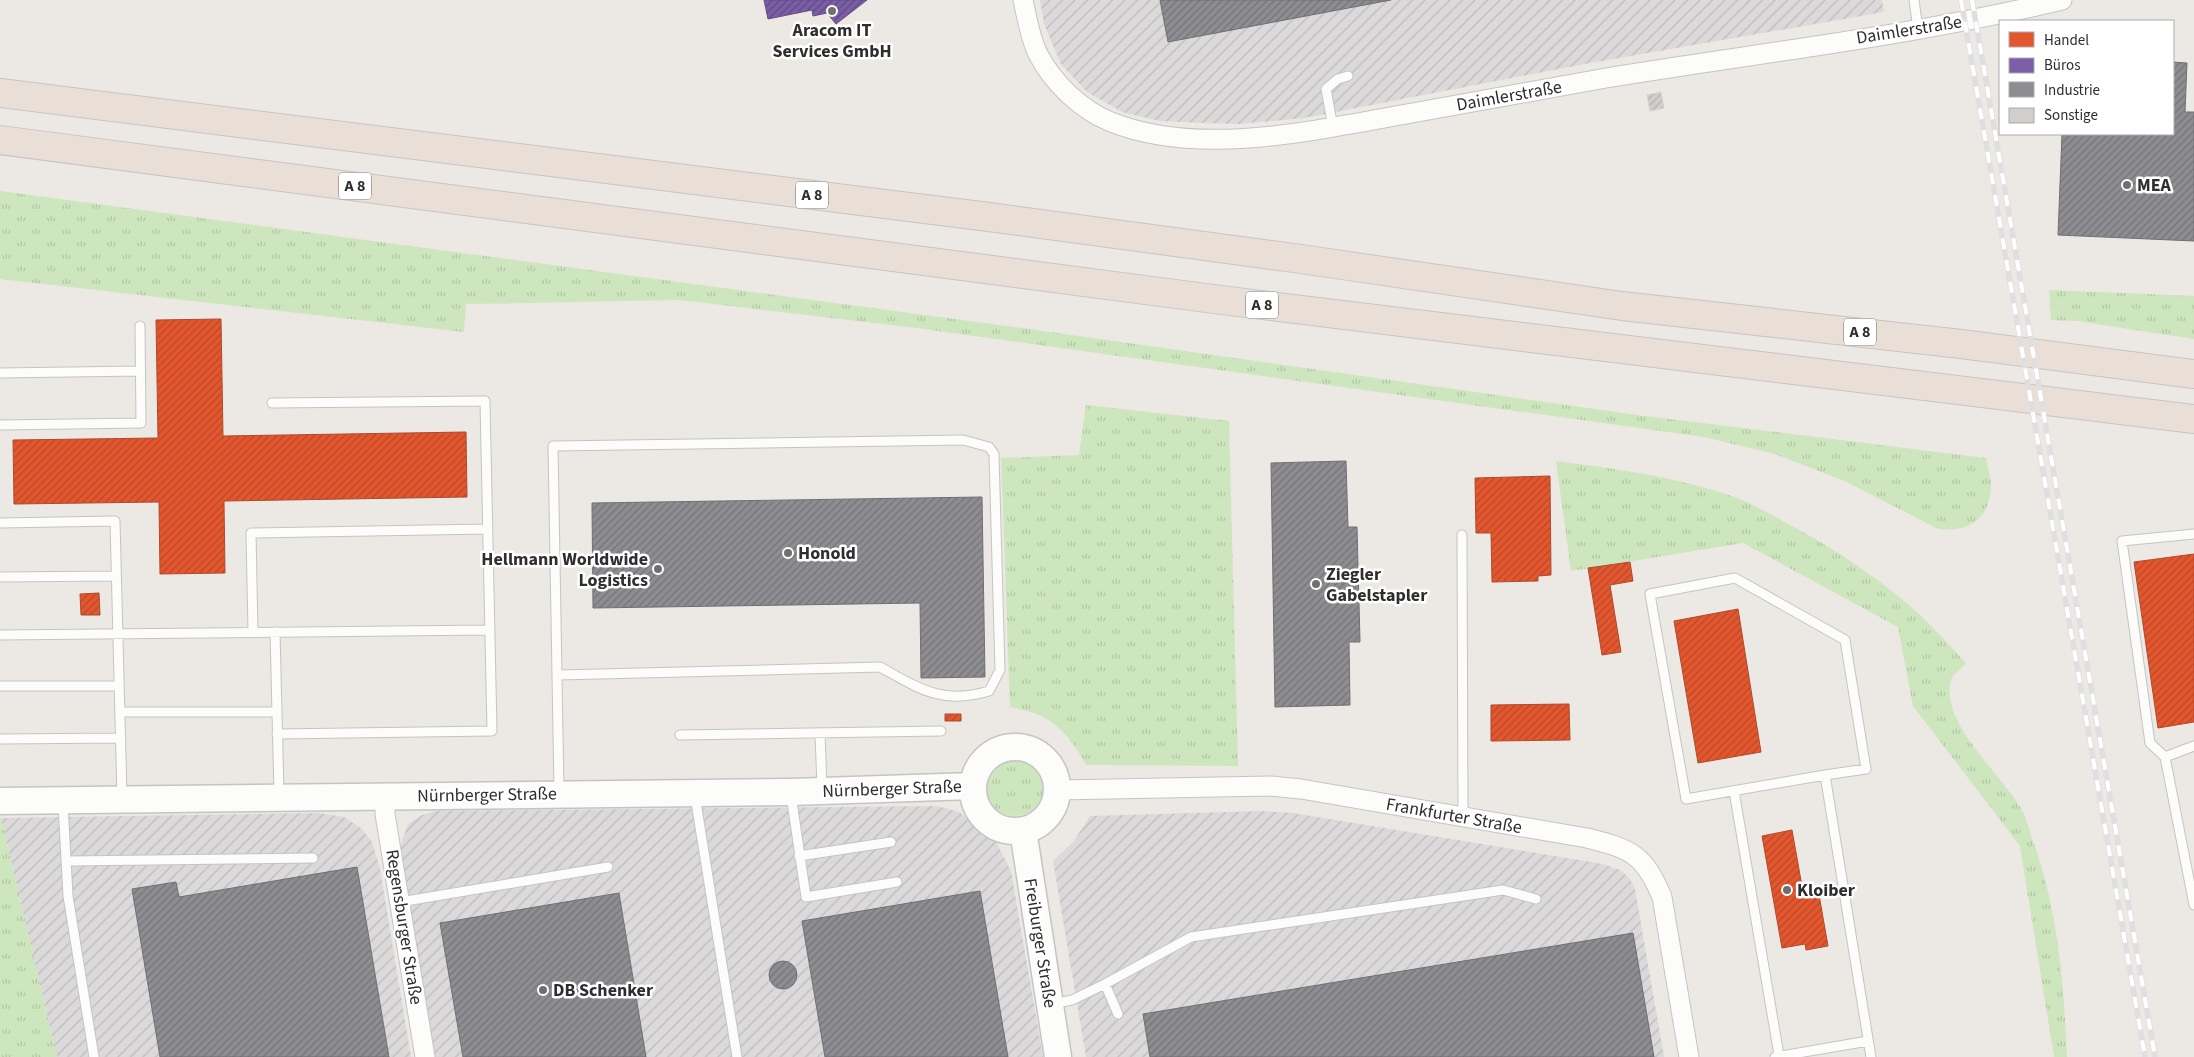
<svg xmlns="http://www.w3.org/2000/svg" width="2194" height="1057" font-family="'Source Sans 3',sans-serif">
<defs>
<pattern id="industrial-furrows" width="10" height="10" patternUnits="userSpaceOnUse" patternTransform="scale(1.25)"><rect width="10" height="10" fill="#dcd9db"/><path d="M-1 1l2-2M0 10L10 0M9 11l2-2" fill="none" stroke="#bdbbbc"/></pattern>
<pattern id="grass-tufts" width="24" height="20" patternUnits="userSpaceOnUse" patternTransform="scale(1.25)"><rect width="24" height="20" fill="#cee6be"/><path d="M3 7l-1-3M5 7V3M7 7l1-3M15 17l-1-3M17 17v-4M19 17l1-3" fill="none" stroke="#b1c6a4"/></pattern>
<pattern id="shops-hatch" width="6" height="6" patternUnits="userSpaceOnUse" patternTransform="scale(1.25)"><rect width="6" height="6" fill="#e4572e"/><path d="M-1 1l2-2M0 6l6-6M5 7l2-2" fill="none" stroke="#b94828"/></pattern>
<pattern id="offices-hatch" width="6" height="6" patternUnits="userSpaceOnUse" patternTransform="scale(1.25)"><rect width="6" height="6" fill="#7b5ea7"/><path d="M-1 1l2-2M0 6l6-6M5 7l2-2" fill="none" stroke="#604a81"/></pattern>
<pattern id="industry-hatch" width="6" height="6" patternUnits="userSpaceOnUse" patternTransform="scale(1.25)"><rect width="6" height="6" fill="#8d8d92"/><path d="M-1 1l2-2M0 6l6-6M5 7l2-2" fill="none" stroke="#747478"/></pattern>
<pattern id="building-hatch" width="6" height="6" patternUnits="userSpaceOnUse" patternTransform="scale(1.25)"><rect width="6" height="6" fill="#d1cecb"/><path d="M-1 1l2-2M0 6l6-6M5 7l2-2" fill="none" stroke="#b4b1af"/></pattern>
</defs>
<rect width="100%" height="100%" fill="#ece8e4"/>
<path fill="url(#industrial-furrows)" d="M1040,0H1882L1884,12L1590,63L1304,118L1240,124L1204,123L1160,121L1122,112L1087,92L1061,64L1044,24Z
M937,806L959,812L987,833L996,842L1011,871L1043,1057H435L400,847L408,824L422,815L436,811Z
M1261,811L1293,813L1603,864L1620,870L1630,879L1635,889L1664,1057H1086L1053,861L1074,841L1090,816Z
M318,813L344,817L362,829L372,842L380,869L411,1057H57L1,818Z"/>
<path fill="url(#grass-tufts)" d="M0,191L1022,328L1637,415L1986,458C1987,466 1990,474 1991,482C1992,516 1971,533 1938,529L1847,482L1775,454L1704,437L916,328L680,300L466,304L464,332L0,279Z
M2049,290L2194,296V339L2077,321L2051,320Z
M1086,405L1229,421L1238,766L1086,765C1076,746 1061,725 1041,716C1031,711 1020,710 1010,707L1001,458L1079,455Z
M1556,461C1612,468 1668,476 1723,493C1743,499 1763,510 1781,520C1827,544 1870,572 1910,606C1930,623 1948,644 1966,663C1962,668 1953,674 1951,680C1939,723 2004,776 2023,812C2027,821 2030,832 2033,841C2058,909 2064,985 2067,1057H2054L2020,846L1913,706L1898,627L1743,543L1571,571Z
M986 787a29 29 0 1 1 58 0a29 29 0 1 1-58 0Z
M0,818H1L57,1057H0Z"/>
<path fill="url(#shops-hatch)" stroke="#ad4b2e" d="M221,319L223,436L466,432L467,497L224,501L225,573L160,574L159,502L14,504L13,440L158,438L156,320Z
M1550,476L1551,575L1538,576V581L1492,582L1491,533H1476L1475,478Z
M2194,554V722L2158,728L2134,562Z
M1630,562L1633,581L1610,585L1621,652L1602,655L1588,568Z
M99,593L100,615H81L80,594Z
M1738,609L1761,752L1698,763L1674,621Z
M1569,704L1570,740L1491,741V705Z
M945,714H961V721H945Z
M1792,830L1803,892L1818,889L1828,946L1806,950L1805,944L1782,948L1762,836Z"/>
<path fill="url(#offices-hatch)" stroke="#645083" d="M764,0H867L836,24L827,13L813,16L812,10L768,19Z"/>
<path fill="url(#industry-hatch)" stroke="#707074" d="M1160,0H1391L1168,42Z
M2173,62L2187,63L2185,112H2194V241L2058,235L2062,134H2173Z
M1346,461L1348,527H1357L1360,642H1349L1350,705L1275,707L1271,463Z
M982,497L985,677L921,678L920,603L593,608L592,503Z
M357,867L389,1057H160L132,889L176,882L179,897Z
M980,891L1008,1057H825L802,921Z
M619,893L646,1057H463L440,923Z
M1633,933L1654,1057H1150L1143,1014Z
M769 975a14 14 0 1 1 28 0a14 14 0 1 1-28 0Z"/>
<path fill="url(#building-hatch)" stroke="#d7d4d0" d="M1661,92L1664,108L1650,111L1647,95Z"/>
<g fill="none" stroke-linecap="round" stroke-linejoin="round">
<defs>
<path id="lane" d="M1914,0L1918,29
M1333,127L1326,89L1338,79L1348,76
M0,373L140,371
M272,403L485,401L492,731L277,734
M0,425L141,423L140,326
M0,523L115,521L122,797
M1462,535L1463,817
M0,577L116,576
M253,632L251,533L487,529
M275,632L279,794
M0,635L489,630
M558,675L880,667C920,689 942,705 989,691L1000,670L994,454L989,447L963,440L553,446L559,791
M0,686H119
M120,712H277
M820,733L822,788
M680,735L941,731
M0,739L121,738
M2194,746L2165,757L2194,905
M2165,757L2150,743L2122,541L2194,534
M1825,775L1686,799L1650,594L1735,578L1845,640L1866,769L1825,775L1871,1057
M1734,791L1779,1055
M791,795L806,897L897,882
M695,796L737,1057
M63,804L68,896L94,1057
M799,856L891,842
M67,861L313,858
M400,902L608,867
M1105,984L1118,1014
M1052,1004L1072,1000L1105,984L1191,937L1503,890L1536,899
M1775,1057L1868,1041"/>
<path id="street" d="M1023,0C1027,18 1030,38 1038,54C1053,83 1081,110 1111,122C1199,157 1311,131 1401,115C1469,103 1538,90 1606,78C1758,53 1912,36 2062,0
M1057,790L1271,786L1301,789L1587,838C1631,849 1644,854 1662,897L1689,1057
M385,797V814L425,1057"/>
<path id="secondary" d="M973 789a42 42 0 1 1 84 0a42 42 0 1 1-84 0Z
M0,801L791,792L973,786
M1023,830L1058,1057"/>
<path id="highway" d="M0,93L989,217L1294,258L1622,306L1961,344L2194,374
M0,140L1229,301L2194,419"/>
</defs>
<use href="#lane" stroke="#c5c4c5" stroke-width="11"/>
<use href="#street" stroke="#c5c4c5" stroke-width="21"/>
<use href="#secondary" stroke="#c5c4c5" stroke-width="29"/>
<use href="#highway" stroke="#c6c5c4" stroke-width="30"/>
<use href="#lane" stroke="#fcfcfb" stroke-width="9"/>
<use href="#street" stroke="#fcfcfb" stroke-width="19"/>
<use href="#secondary" stroke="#fcfcfb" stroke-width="26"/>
<use href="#highway" stroke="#eadfd6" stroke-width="28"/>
<defs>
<path id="rail" d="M1961,0L2145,1057
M1972,0L2155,1057"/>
</defs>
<use href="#rail" stroke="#dfdfe1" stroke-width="5.5"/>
<use href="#rail" stroke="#fff" stroke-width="4" stroke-dasharray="11" stroke-linecap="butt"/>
</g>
<g fill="#706f6e" stroke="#fff" stroke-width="2">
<circle cx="832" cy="11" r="5"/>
<circle cx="2127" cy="185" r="5"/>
<circle cx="788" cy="553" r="5"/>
<circle cx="658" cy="569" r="5"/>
<circle cx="1316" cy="584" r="5"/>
<circle cx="1787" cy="890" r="5"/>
<circle cx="543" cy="990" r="5"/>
</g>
<g text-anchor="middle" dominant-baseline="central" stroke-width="5" stroke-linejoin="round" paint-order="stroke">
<g fill="#fff" stroke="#6d6d6d" stroke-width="1">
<rect x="339" y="172.5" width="32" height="27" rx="4"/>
<rect x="796" y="181.5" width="32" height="27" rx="4"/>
<rect x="1246" y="291.5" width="32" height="27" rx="4"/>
<rect x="1844" y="318.5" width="32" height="27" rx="4"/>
</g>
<g font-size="16" font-weight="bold" fill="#2e2e2e">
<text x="355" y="186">A 8</text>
<text x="812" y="195">A 8</text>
<text x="1262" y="305">A 8</text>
<text x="1860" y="332">A 8</text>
</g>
<g font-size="18" font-weight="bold" fill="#2e2e2e" stroke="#fff" text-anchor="start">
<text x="832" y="30" text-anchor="middle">Aracom IT<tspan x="832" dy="21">Services GmbH</tspan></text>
<text x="2137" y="185">MEA</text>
<text x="798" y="553">Honold</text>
<text x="648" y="559" text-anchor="end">Hellmann Worldwide<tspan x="648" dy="21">Logistics</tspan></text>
<text x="1326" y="574">Ziegler<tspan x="1326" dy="21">Gabelstapler</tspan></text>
<text x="1797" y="890">Kloiber</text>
<text x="553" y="990">DB Schenker</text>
</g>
<g font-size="18" fill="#2e2e2e" stroke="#fff">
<text transform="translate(1909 30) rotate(-9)">Daimlerstraße</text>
<text transform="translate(1509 96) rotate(-10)">Daimlerstraße</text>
<text transform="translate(892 789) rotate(-2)">Nürnberger Straße</text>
<text transform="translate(487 795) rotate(-1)">Nürnberger Straße</text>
<text transform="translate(1454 816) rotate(10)">Frankfurter Straße</text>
<text transform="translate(404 927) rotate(81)">Regensburger Straße</text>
<text transform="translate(1040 943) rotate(81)">Freiburger Straße</text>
</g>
</g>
<rect x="1999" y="20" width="175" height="115" fill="#ffffff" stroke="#ababab"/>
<rect x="2009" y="32" width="25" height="15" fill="#e4572e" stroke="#ababab"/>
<text x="2044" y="45" font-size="15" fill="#2e2e2e">Handel</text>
<rect x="2009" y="58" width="25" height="15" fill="#7b5ea7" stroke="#ababab"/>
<text x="2044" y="70" font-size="15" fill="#2e2e2e">Büros</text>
<rect x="2009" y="82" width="25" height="15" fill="#8d8d92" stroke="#ababab"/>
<text x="2044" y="95" font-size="15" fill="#2e2e2e">Industrie</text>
<rect x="2009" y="108" width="25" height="15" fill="#d1cecb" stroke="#ababab"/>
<text x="2044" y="120" font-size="15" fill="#2e2e2e">Sonstige</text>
</svg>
